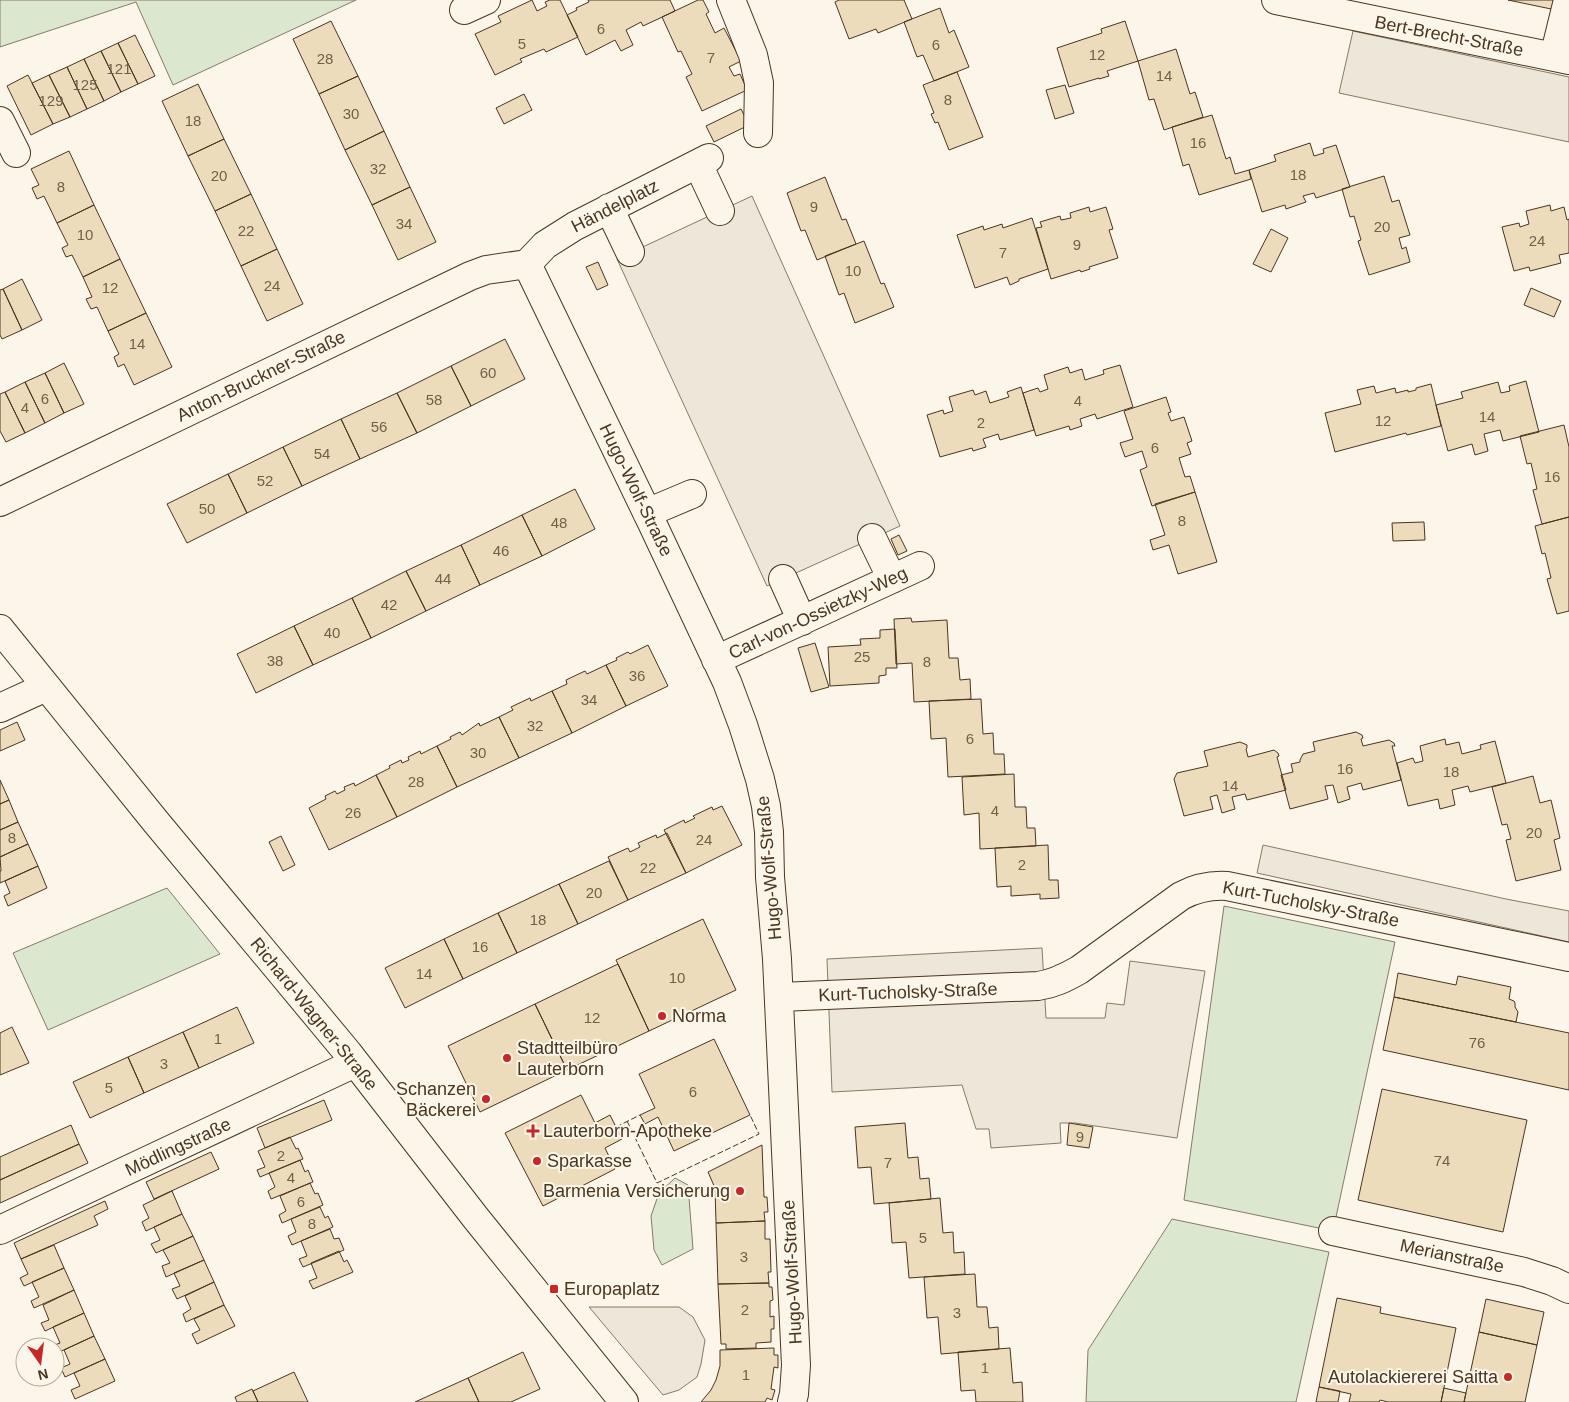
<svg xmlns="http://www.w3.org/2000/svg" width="1569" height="1402" font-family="Arial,sans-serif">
<rect width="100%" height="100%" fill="#fbf6e9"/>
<path fill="#dce7d0" stroke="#887966" d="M0,0H356L173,85L136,2L0,47Z
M167,888L220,954L48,1030L13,953Z
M1224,906L1395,942L1333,1231L1184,1200Z
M675,1178L688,1185L693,1249L662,1265L654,1250L651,1216L659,1193Z
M1172,1219L1329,1252L1296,1402H1086L1088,1350Z"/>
<path fill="#ede7d9" stroke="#887966" d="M1353,31L1569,77V142L1339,93Z
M752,196L900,526L767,586L617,259Z
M1263,845L1506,899L1569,911V942L1257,873Z
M1042,948L1046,1018H1105L1107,1003L1124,1005L1130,961L1205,971L1177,1138L1075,1123H1060L1061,1143L991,1148L989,1129H976L962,1085L832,1092L827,959Z
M589,1307H679L693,1317L705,1340L701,1364L697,1377L679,1390L663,1395Z"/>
<path fill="#ecdcbc" stroke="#4a3520" d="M532,0L537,11L547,6L545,2L550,0H560L578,37L546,52L544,49L520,59L522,62L495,75L475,34L501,22L498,16Z
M588,0H670L675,11L643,26L641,22L626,30L633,45L621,51L615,40L586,55L567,15L577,10L576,8L589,2Z
M698,0H703L709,12L706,14L715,33L724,28L741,61L729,67L734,76L740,74L747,90L702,111L686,77L692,74L681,51L678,52L662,17Z
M839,0H904L912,19L878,33L876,29L849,39L835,2Z
M1508,0H1558L1556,10Z
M940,8L949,33L954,30L969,67L934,81L923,55L917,57L904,22Z
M331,21L358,76L319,94L293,39Z
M1125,21L1138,61L1107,71L1109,76L1099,79V78L1069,87L1057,48L1102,33L1101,29Z
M135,35L155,76L138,84L118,43Z
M118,43L138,84L121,92L101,51Z
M1176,49L1190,94L1195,92L1203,117L1164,130L1154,99L1149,100L1138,61Z
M101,51L121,92L104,101L84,59Z
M84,59L104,101L87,109L67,67Z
M67,67L87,109L70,117L49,75Z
M957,72L983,137L949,150L938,122L935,123L931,114L934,113L923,85Z
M28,75L53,124L31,135L7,86Z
M49,75L70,117L53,124L32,83Z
M358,76L384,131L345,150L319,94Z
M198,84L224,139L188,156L162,101Z
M1065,85L1074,113L1055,119L1046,90Z
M524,94L532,110L504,124L496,108Z
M741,109L749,125L714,142L706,126Z
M1212,115L1226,159L1230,157L1235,174L1249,170L1251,179L1199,195L1189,164L1183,166L1172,127Z
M384,131L410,187L372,205L345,150Z
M224,139L251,194L215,211L188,156Z
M1310,143L1314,156L1324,153L1323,149L1336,145L1350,187L1316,198L1314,193L1303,196L1306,202L1286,209L1285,205L1262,212L1249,170L1276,161L1274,155Z
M69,151L94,205L57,223L44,196L37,199L32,188L39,185L31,169Z
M1384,176L1392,202L1399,200L1410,235L1399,238L1402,249L1406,247L1410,262L1369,275L1358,241L1361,240L1354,216L1350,217L1342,189Z
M825,177L842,220L846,219L856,244L817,260L805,230L801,231L787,193Z
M410,187L436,242L398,260L372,205Z
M251,194L277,249L241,266L215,211Z
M94,205L120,259L83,277L72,255L66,257L62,248L68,245L57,223Z
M1550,205L1551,211L1564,207L1567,220L1569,219V253L1559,255L1561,263L1530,271L1529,267L1514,271L1502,227L1519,223L1520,227L1529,224L1526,211Z
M1089,207L1090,212L1106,207L1113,229L1109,230L1118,258L1089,267L1090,269L1081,272L1080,270L1051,279L1036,228L1042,227L1040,222L1060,216L1061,220L1071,218L1070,213Z
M1032,218L1048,269L1019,279V281L1010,285L1007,277L975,288L957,235L983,226L984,230L1002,224L1003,228Z
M1271,229L1288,238L1271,272L1253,264Z
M864,241L881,284L884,283L894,307L855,323L844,293L839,295L825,256Z
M277,249L303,304L267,321L241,266Z
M120,259L146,313L108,331L97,307L91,309L86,299L92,297L83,277Z
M598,262L608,285L597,290L586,267Z
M22,279L42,320L22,330L3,289Z
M1531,288L1561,301L1554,317L1524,305Z
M3,289L22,330L2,339L0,335V290Z
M146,313L172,367L134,385L124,364L118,367L114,357L119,354L108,331Z
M505,339L525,379L471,406L451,366Z
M64,363L84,404L64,413L45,373Z
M1120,365L1133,407L1097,419L1095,414L1080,419L1082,426L1070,430L1069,426L1036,436L1023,393L1038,388L1040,392L1048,389L1044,375L1068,367L1070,373L1082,369L1085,380L1104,374L1103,370Z
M451,366L471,406L417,433L397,393Z
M45,373L64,413L45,423L25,382Z
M1526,381L1539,432L1503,441L1500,430L1484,434L1488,451L1475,455L1472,444L1448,451L1436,405L1463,398L1461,392L1498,382L1501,393L1510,391L1509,386Z
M25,382L45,423L25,433L5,392Z
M1431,384L1441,426L1407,435L1406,433L1335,452L1325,413L1361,404L1357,390L1374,386L1376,393L1395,388L1396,393L1408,390V392L1416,390V388Z
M1021,387L1034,430L1000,440L998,434L983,439L986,447L973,451L972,448L940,457L927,415L943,410L944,414L953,411L949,397L973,390L975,395L986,391L990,403L1009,397L1007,392Z
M5,392L25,433L6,442L0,431V394Z
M397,393L417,433L360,459L341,419Z
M1166,397L1171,412L1168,413L1171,421L1184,417L1192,441L1187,443L1191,454L1179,458L1185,477L1190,476L1195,492L1152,506L1140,470L1147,467L1142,451L1125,457L1120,443L1133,439L1124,411Z
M341,419L360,459L302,486L283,447Z
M1564,425L1569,447V517L1542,524L1533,490L1537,489L1531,463L1527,464L1520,436Z
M283,447L302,486L247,513L228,474Z
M228,474L247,513L187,543L167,504Z
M575,489L595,529L542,556L522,515Z
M1195,492L1217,562L1178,574L1169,545L1153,550L1150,540L1165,535L1155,504Z
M522,515L542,556L480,585L461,545Z
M1569,517V611L1557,614L1547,579L1551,578L1545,553L1542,554L1535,526Z
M1424,522L1425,540L1393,541L1392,523Z
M899,535L907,551L898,555L891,539Z
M461,545L480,585L426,611L406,571Z
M406,571L426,611L371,638L352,598Z
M352,598L371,638L313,665L294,626Z
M911,618L912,622L947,620L949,658H958L960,680L970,679L971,699L914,702L912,663L896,664L894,619Z
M294,626L313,665L256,693L237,654Z
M895,629L897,668H886V675L879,676V683L830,686L828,647L861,645L860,639L880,638V630Z
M815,643L829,687L811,692L798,648Z
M648,645L668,686L626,706L606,665L617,660L616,658L628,652L630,654Z
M606,665L626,706L572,733L552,691L567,684L566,680L585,671L587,674Z
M552,691L572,733L519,758L499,717L513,710L511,707L530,698L531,701Z
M981,699L983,734L993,733L994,754H1004L1005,774L948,777L946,738L931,739L929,701Z
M499,717L519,758L457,787L437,746L451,739L450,737L460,732L462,735L479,723L480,726Z
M17,722L25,740L0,751V730Z
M1356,732L1362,735L1363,738L1361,739L1363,746L1389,740L1394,743L1395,746H1392L1401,780L1363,790L1361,783L1347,787L1350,799L1338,803L1333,785L1325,786L1328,799L1290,809L1281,775L1293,772L1291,764L1300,762V760L1303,754L1315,751L1313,742Z
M1445,739L1446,745L1459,742L1462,754L1481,749L1480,745L1495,741L1506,783L1470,792L1468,786L1452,790L1455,805L1440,809L1438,799L1408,806L1397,763L1413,758L1415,763L1423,761L1420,746Z
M1240,742L1247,745V748L1246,749L1248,757L1274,750L1278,753L1279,756L1277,757L1286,790L1247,800L1245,794L1232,797L1235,809L1222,813L1217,795L1210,797L1213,809L1184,816L1174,779L1177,773L1208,766L1204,751Z
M437,746L457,787L397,817L376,775L390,768L389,766L401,760L402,763L409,760L408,757L420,751L421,754Z
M1014,774L1015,807H1026L1027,828H1035L1036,846L980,849L979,813L964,815L962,777Z
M376,775L397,817L329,850L309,808L326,799L325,796L335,791L337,794L345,790L344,787L354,783L355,786Z
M1533,776L1540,803L1551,800L1560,838L1554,840L1561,870L1516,881L1506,840L1511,839L1507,824L1502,825L1492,787Z
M0,780L9,800L0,804Z
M9,800L18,822L0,830V804Z
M722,806L742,845L686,873L664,830L684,820L685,823L695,818L693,816L712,807L713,810Z
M18,822L28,844L0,857V830Z
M667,833L686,873L628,900L608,857L628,848L630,852L640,847L638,843L656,835L657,838Z
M281,836L295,865L283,871L269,842Z
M28,844L38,866L0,883V871H1L0,857Z
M1048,845L1049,880H1058L1059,898L1040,899V894L1011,896V886L997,887L995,848Z
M609,861L628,900L578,924L559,884Z
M38,866L47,888L8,906L4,896L10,893L5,881Z
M559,884L578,924L517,953L498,913Z
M498,913L517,953L463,979L444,939Z
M703,919L736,990L649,1031L616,960Z
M444,939L463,979L405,1008L385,968Z
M618,964L649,1031L567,1070L535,1004Z
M1398,973L1456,985L1458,976L1511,987L1509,999L1514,1001L1515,1003V1007L1518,1012L1516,1022L1394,997Z
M1394,997L1569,1033V1090L1383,1050Z
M535,1004L567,1070L480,1112L448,1046Z
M237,1007L254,1043L199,1068L183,1032Z
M12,1027L29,1063L0,1075V1033Z
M183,1032L199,1068L144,1093L128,1057Z
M714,1039L750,1115L674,1151L658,1117L645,1124L640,1115L655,1108L639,1074Z
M128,1057L144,1093L90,1118L73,1082Z
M1382,1089L1527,1120L1503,1232L1358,1200Z
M581,1095L595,1123L610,1115L622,1139L605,1148L615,1169L543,1206L505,1133Z
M324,1100L332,1120L265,1148L257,1128Z
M905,1123L908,1158L918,1157L920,1179L929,1178L931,1199L874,1204L871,1167L858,1168L855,1127Z
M1069,1123L1093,1127L1089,1148L1067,1145Z
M71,1125L79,1144L0,1180V1157Z
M290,1137L296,1149L298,1148L303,1159L260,1177L257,1170L265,1167L258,1151Z
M79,1144L88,1163L0,1203V1180Z
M762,1145L764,1197H767L768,1212H764L765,1221L716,1223L715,1188L708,1172Z
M211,1152L219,1169L154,1199L146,1182Z
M300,1160L305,1172L308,1170L313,1182L271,1199L268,1191L275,1187L269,1173Z
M310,1183L315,1194L318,1193L323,1205L282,1223L279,1215L286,1211L280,1196Z
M172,1191L182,1214L146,1231L142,1222L149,1218L143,1205Z
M940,1198L943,1233L953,1232L954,1253L964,1252L965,1274L909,1278L906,1242L892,1243L889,1203Z
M105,1201L108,1209L94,1216L98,1225L21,1259L14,1243Z
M320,1207L325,1218L328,1216L333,1227L292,1245L288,1236L296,1232L291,1219Z
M182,1214L193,1236L156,1253L151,1244L160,1240L154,1227Z
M765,1221V1239H770L771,1272H768L769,1283L718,1284L716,1223Z
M330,1229L334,1239L339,1238L344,1250L303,1267L299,1259L307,1256L301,1241Z
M193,1236L204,1260L166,1277L162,1266L170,1263L163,1250Z
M54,1245L64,1268L24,1286L20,1278L28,1274L21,1259Z
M339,1251L344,1262L347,1260L353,1272L313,1289L309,1281L317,1278L311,1263Z
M204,1260L214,1282L177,1299L172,1289L180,1286L174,1273Z
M64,1268L74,1290L34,1308L31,1301L39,1297L32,1282Z
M975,1274L977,1307H987L989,1328L998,1327L999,1349L941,1354L938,1317L927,1318L924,1277Z
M214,1282L224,1305L186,1322L183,1314L191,1309L185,1296Z
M769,1283V1287H772L773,1300L770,1301V1317L774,1316V1329H771V1342L756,1343V1348L726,1349V1344H721L718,1284Z
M74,1290L84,1313L45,1331L41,1323L49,1320L43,1305Z
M1337,1298L1381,1307L1380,1313L1456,1328L1441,1402H1388L1380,1400L1379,1402H1349L1351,1394L1319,1387Z
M1486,1299L1544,1312L1537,1345L1479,1332Z
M224,1305L235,1326L197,1344L192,1334L200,1330L194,1319Z
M84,1313L94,1336L55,1354V1347L52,1346L60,1343L53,1327Z
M1479,1332L1537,1345L1525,1402H1464Z
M94,1336L105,1359L65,1377L61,1368L70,1364L64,1350Z
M774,1348V1355H778V1368L774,1367L771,1389L775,1390L772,1400L767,1398L765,1402H701L711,1390L716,1380L720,1366V1350Z
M1010,1348L1013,1383L1022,1382L1023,1402H976L975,1390L961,1391L958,1352Z
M523,1352L540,1389L511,1402H479L468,1378Z
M105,1359L115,1381L75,1399L71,1390L80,1386L74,1373Z
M294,1372L308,1402H258L253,1391Z
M468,1378L479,1402H415Z
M1319,1387L1340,1391L1338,1402H1316Z
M1444,1388L1466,1393L1464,1402H1441Z
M252,1389L258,1402H237L235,1397Z"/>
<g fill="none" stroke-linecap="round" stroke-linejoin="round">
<defs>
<path id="minor" d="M731,0L753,55L759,83L758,133
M1276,0L1569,60
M464,10L486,0
M1554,57L1568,0
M0,121L16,153
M698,164L720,211
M609,208L630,252
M527,264L652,523L727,682L743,725L760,779L766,806L769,832L770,877L777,959L796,1365L794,1394L792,1402
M527,264L545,245L575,226L709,158
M0,502L470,276L486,270L527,264
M647,513L692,494
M872,538L892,579
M783,579L802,621
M0,629L156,822L348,1053L475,1217L624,1402
M716,660L920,566
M0,708L46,687
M780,997L1038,986C1053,984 1065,978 1079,970L1181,896C1196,888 1210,885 1227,886L1569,957
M0,1230L355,1063
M1333,1231L1524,1272L1552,1281L1569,1289"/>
</defs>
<use href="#minor" stroke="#4a3520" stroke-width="30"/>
<use href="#minor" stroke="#fbf6e9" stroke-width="28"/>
<path stroke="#4a3520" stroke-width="1" stroke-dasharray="6 2.5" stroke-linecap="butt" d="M627,1121L657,1183L759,1134L750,1115
M616,1127L640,1115"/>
</g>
<g fill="#c62828" stroke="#fbf6e9" stroke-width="2">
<circle cx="662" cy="1016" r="5"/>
<circle cx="507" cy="1058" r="5"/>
<circle cx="486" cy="1099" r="5"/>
<path d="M530.5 1123.5h5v5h5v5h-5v5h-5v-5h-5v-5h5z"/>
<circle cx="537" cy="1161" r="5"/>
<circle cx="740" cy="1191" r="5"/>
<rect x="549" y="1284" width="10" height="10" rx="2.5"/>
<circle cx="1508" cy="1377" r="5"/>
</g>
<g text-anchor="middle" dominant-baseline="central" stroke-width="4" stroke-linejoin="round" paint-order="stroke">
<g font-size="15" fill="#725f47">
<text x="601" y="28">6</text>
<text x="522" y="43">5</text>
<text x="936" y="44">6</text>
<text x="1097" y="54">12</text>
<text x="711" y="57">7</text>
<text x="325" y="58">28</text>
<text x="119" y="68">121</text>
<text x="1164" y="75">14</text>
<text x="85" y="84">125</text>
<text x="948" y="99">8</text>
<text x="51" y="100">129</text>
<text x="351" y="113">30</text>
<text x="193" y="120">18</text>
<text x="1198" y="142">16</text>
<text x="378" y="168">32</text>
<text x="1298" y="174">18</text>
<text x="219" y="175">20</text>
<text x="61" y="186">8</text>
<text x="814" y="206">9</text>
<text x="404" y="223">34</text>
<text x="1382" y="226">20</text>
<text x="246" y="230">22</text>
<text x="85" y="234">10</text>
<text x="1537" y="240">24</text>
<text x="1077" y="244">9</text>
<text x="1003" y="252">7</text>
<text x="853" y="270">10</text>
<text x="272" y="285">24</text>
<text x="110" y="287">12</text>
<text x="137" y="343">14</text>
<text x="488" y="372">60</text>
<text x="45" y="398">6</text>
<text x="434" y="399">58</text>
<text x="1078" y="400">4</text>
<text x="25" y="407">4</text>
<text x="1487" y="416">14</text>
<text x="1383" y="420">12</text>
<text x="981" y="422">2</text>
<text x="379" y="426">56</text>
<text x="1155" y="447">6</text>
<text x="322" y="453">54</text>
<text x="1552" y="476">16</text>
<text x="265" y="480">52</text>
<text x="207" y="508">50</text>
<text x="1182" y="520">8</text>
<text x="559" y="522">48</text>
<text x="501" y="550">46</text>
<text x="443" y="578">44</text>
<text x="389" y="604">42</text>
<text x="332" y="632">40</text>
<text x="862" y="656">25</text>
<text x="275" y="660">38</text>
<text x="927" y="661">8</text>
<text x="637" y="675">36</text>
<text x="589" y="699">34</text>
<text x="535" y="725">32</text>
<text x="970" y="738">6</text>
<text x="478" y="752">30</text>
<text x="1345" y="768">16</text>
<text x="1451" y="771">18</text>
<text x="416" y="781">28</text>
<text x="1230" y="785">14</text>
<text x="995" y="810">4</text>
<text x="353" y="812">26</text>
<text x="1534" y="832">20</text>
<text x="12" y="837">8</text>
<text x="704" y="839">24</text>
<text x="1022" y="864">2</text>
<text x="648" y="867">22</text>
<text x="594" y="892">20</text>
<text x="538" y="919">18</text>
<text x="480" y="946">16</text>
<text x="424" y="973">14</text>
<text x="677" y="977">10</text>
<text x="592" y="1017">12</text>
<text x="218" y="1038">1</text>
<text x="1477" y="1042">76</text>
<text x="164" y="1063">3</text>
<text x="109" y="1087">5</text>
<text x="693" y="1091">6</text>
<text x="1080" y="1136">9</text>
<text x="281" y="1155">2</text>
<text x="1442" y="1160">74</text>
<text x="888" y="1162">7</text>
<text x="291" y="1177">4</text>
<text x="301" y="1201">6</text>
<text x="312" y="1223">8</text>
<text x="923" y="1237">5</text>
<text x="744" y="1256">3</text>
<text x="745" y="1309">2</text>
<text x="957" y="1312">3</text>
<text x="985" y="1367">1</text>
<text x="746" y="1374">1</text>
</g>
<g font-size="18" fill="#4a3520" stroke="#fbf6e9">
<text transform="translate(1449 36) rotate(11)">Bert-Brecht-Straße</text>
<text transform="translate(615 206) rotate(-27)">Händelplatz</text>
<text transform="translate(261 376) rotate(-26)">Anton-Bruckner-Straße</text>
<text transform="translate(636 490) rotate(64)">Hugo-Wolf-Straße</text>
<text transform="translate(818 613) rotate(-25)">Carl-von-Ossietzky-Weg</text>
<text transform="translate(769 868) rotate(-95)">Hugo-Wolf-Straße</text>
<text transform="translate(1311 904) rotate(11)">Kurt-Tucholsky-Straße</text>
<text transform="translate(908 992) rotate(-2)">Kurt-Tucholsky-Straße</text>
<text transform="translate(314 1014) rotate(51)">Richard-Wagner-Straße</text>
<text transform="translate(178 1147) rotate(-25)">Mödlingstraße</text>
<text transform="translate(1452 1256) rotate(12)">Merianstraße</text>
<text transform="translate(792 1272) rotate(-93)">Hugo-Wolf-Straße</text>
</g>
<g font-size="18" fill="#4a3520" stroke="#fbf6e9" text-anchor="start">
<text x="672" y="1016">Norma</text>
<text x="517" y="1048">Stadtteilbüro<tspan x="517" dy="21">Lauterborn</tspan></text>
<text x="476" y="1089" text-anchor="end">Schanzen<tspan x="476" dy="21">Bäckerei</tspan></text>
<text x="543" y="1131">Lauterborn-Apotheke</text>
<text x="547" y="1161">Sparkasse</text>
<text x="730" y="1191" text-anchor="end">Barmenia Versicherung</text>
<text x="564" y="1289">Europaplatz</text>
<text x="1498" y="1377" text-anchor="end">Autolackiererei Saitta</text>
</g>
</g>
<g transform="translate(40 1362) rotate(166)"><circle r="24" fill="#fbf6e9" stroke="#b4a999"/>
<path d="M0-4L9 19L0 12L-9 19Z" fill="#c62828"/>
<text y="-8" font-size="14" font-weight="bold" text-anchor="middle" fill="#4a3520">N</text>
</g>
</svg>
